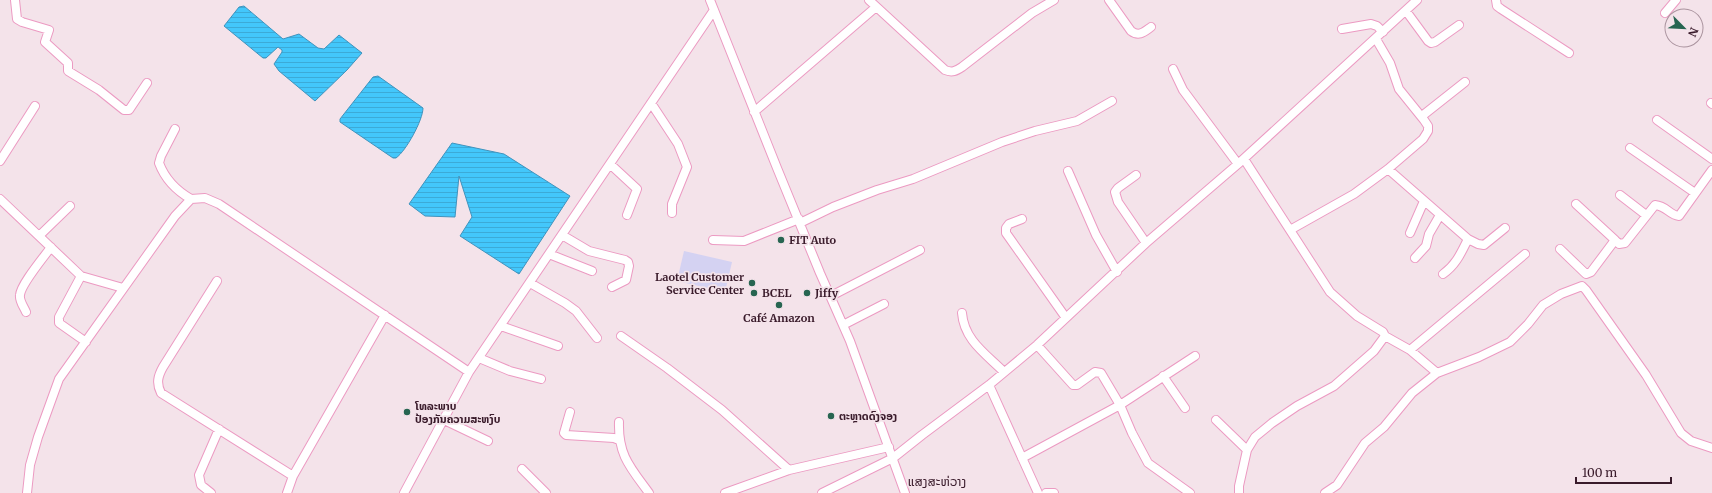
<svg xmlns="http://www.w3.org/2000/svg" width="1712" height="493" font-family="Merriweather,'Noto Sans Lao',serif">
<defs>
<pattern id="water-rules" width="6" height="5" patternUnits="userSpaceOnUse"><rect width="6" height="5" fill="#43c7fb"/><path d="M0 2.5h6" fill="none" stroke="#3caad7"/></pattern>
</defs>
<rect width="100%" height="100%" fill="#f4e3ea"/>
<path fill="#d4d2f2" d="M684,251L732,262L725,292L677,281Z"/>
<path fill="url(#water-rules)" stroke="#4093bd" d="M244,6L283,39L299,34L318,48L324,49L339,35L362,53L347,70L315,101L279,71L274,64L282,52V50L278,47L266,58H263L224,26L239,7Z
M378,76L423,108C423,120 406,151 396,158H393L340,122V119L373,77Z
M452,143L504,154L570,196L519,274L460,236L472,217L459,176L455,217L425,216L409,204Z"/>
<g fill="none" stroke-linecap="round" stroke-linejoin="round">
<defs>
<path id="minor" d="M15,0L17,19L22,22L49,30L45,42L68,63V71L99,90L124,110H129L147,83
M710,0L777,168L820,273L850,341L905,493
M869,0L945,70C952,73 956,71 962,67L1032,13L1054,0
M1109,0L1131,31C1139,37 1144,32 1151,27
M1496,0L1497,6L1501,9L1569,53
M1406,11L1428,41L1431,43L1435,42L1459,25
M1665,13L1676,0
M1342,29L1371,24L1377,26L1383,32
M1173,69L1183,90L1238,164
M651,103L678,144L687,167L672,204V213
M1711,103L1712,104
M754,112L876,7
M1422,116L1465,82
M1657,120L1712,159
M175,129L161,156L159,163C165,179 177,191 191,199
M1630,148L1695,193
M1244,159L1330,292L1357,316L1383,332L1385,336L1410,350L1437,373
M0,161L35,106
M610,164L637,189L627,215
M1388,169L1468,239L1478,244L1484,245L1505,228
M1068,171L1096,235L1117,272
M1136,175L1118,188L1115,192L1118,202L1146,243
M1620,195L1646,215
M0,199L81,276L123,288
M1576,204L1615,240
M1022,219L1009,224L1006,228V233L1066,318
M800,223L833,207L877,190L913,179L1002,142L1035,131L1077,121L1112,101
M1290,230L1354,194L1388,169L1423,139L1428,131V126L1424,120L1399,89L1390,63L1376,39
M1410,233L1424,201
M562,235L589,251L625,260L628,262L629,266L626,280L612,287
M39,236L70,206
M713,240L744,241L799,219
M1560,249L1586,274L1591,272L1615,240L1619,244L1625,243L1655,205C1667,206 1669,215 1679,216L1712,170
M549,254L592,271
M1415,258L1426,246L1429,234L1440,215
M1443,274C1456,265 1461,253 1468,239
M81,276L59,317V323L86,342
M217,281L163,367C158,376 156,383 161,393L293,476
M530,283L565,303L576,311L597,338
M831,296L920,250
M26,312C24,307 19,301 20,295C21,284 44,257 51,247
M962,313C964,340 986,354 1004,372
M843,325L884,304
M501,326L558,346
M621,336L667,368L722,410L789,470
M1037,345L1073,385H1077L1095,372L1101,373L1120,405L1132,433L1148,463L1190,493
M1410,350L1525,254
M479,358L510,371L541,379
M1163,376L1185,408
M989,385L1038,493
M570,412L564,433L566,435L614,438L619,440
M444,420L488,441
M1216,420L1247,450
M619,422C618,455 630,467 649,493
M1022,458L1120,405L1195,356
M522,469L546,493
M27,493L30,465L38,437L59,379L175,216L191,199L205,198L219,204L469,372
M211,493L201,485L199,475L219,429
M287,493L293,476L385,315
M404,493L469,372L714,10
M725,493L789,470L889,447
M822,493L893,458L922,435L989,385L1037,345L1146,243L1238,164L1417,0
M1046,493H1054
M1239,493V486L1247,450L1255,437L1272,423L1297,406L1334,386L1374,351L1385,336
M1325,493L1337,485L1365,443L1384,427L1412,393L1437,373L1479,357L1510,342L1528,324L1543,305L1561,294L1582,286L1586,290L1646,375L1681,433L1691,441L1712,448"/>
</defs>
<use href="#minor" stroke="#ec9ac2" stroke-width="10"/>
<use href="#minor" stroke="#fff" stroke-width="8"/>
</g>
<g fill="#276551" stroke="#f4e3ea" stroke-width="1.5">
<circle cx="781" cy="240" r="4"/>
<circle cx="752" cy="283" r="4"/>
<circle cx="754" cy="293" r="4"/>
<circle cx="807" cy="293" r="4"/>
<circle cx="779" cy="305" r="4"/>
<circle cx="407" cy="412" r="4"/>
<circle cx="831" cy="416" r="4"/>
</g>
<g text-anchor="middle" dominant-baseline="central" stroke-width="3.5" stroke-linejoin="round" paint-order="stroke">
<g font-size="11" font-weight="bold" fill="#3a1b2b" stroke="#f4e3ea" text-anchor="start">
<text x="789" y="240">FIT Auto</text>
<text x="744" y="277" text-anchor="end">Laotel Customer<tspan x="744" dy="13">Service Center</tspan></text>
<text x="762" y="293">BCEL</text>
<text x="815" y="293">Jiffy</text>
<text x="779" y="318" text-anchor="middle">Café Amazon</text>
<text x="415" y="406">ໂທລະພາບ<tspan x="415" dy="13">ປ້ອງກັນຄວາມສະຫງົບ</tspan></text>
<text x="839" y="416">ຕະຫຼາດດົງຈອງ</text>
</g>
<g font-size="13" fill="#3a1b2b" stroke="#f4e3ea">
<text x="937" y="481">ແສງສະຫ່ວາງ</text>
</g>
</g>
<g transform="translate(1684 28) rotate(114)"><circle r="19" fill="#f4e3ea" stroke="#aa939e"/>
<path d="M0-3L7 15L0 10L-7 15Z" fill="#276551"/>
<text y="-6" font-size="11" font-weight="bold" text-anchor="middle" fill="#3a1b2b">N</text>
</g>
<path d="M1576 477v6h95v-6" fill="none" stroke="#3a1b2b" stroke-width="2"/>
<text x="1582" y="477" font-size="12" fill="#3a1b2b" stroke="#f4e3ea" stroke-width="3" paint-order="stroke">100 m</text>
</svg>
